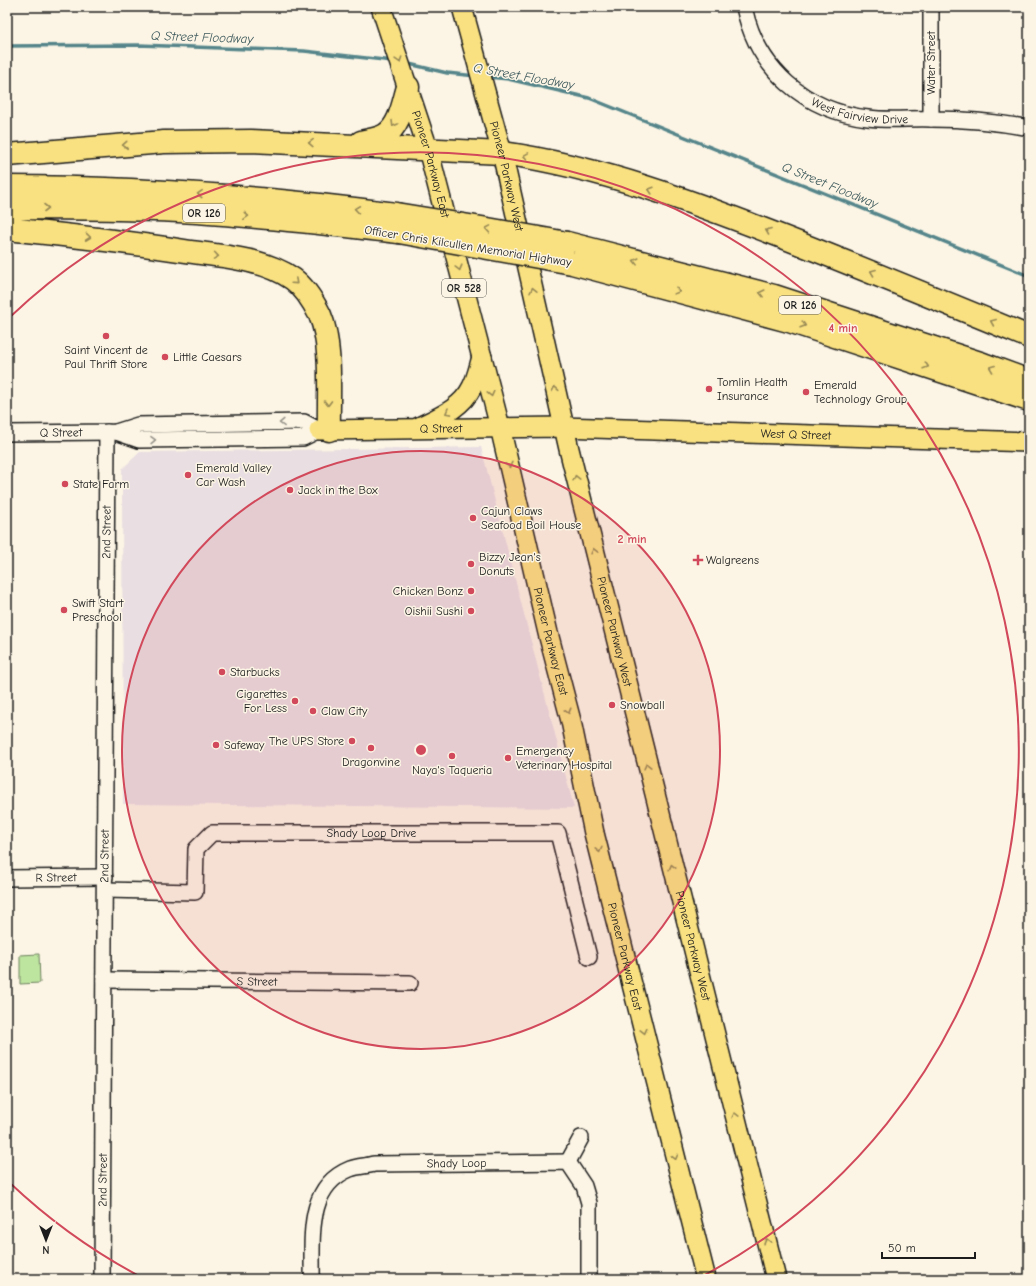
<svg xmlns="http://www.w3.org/2000/svg" width="1036" height="1286" font-family="'Comic Neue',sans-serif">
<rect width="100%" height="100%" fill="#fcf5e5"/>
<filter id="ink" filterUnits="userSpaceOnUse"><feTurbulence type="fractalNoise" baseFrequency=".025" numOctaves="2"/><feDisplacementMap in="SourceGraphic" scale="8" xChannelSelector="R" yChannelSelector="G"/><feConvolveMatrix kernelMatrix="1 2 1 2 8 2 1 2 1" color-interpolation-filters="sRGB"/></filter>
<g filter="url(#ink)">
<path fill="#e9dee1" d="M481,447L574,808L123,804L122,469L140,452Z"/>
<path fill="#bee5a0" stroke="#6d805e" d="M39,954L40,983L20,984V955Z"/>
<g fill="none" stroke-linecap="round" stroke-linejoin="round">
<path stroke="#54858a" stroke-width="3.5" d="M7,46L139,45L304,51L393,61
M405,63L447,73L476,76
M488,77L508,79L589,98L1029,276"/>
<defs>
<g id="minor">
<path id="s1" d="M744,7C757,69 805,111 868,118C889,121 911,118 932,119C965,119 997,122 1029,128"/>
<path d="M931,7V119"/>
<path d="M116,432L139,440L303,438L319,430"/>
<path id="s2" d="M7,433L116,432L138,425L304,422L319,430"/>
<path id="s3" d="M7,878L105,877"/>
<path id="s4" d="M105,890L195,892L196,849L212,833H558L589,957"/>
<path id="s5" d="M104,980L410,983"/>
<path d="M568,1162L581,1138"/>
<path id="s6" d="M102,1279L107,432"/>
<path id="s7" d="M312,1279C313,1240 305,1187 350,1169C357,1166 367,1166 374,1164L568,1162L584,1186L589,1203V1279"/>
</g>
<g id="major">
<path id="s8" d="M381,7L428,149L500,427L548,633L571,721L594,833L706,1279"/>
<path id="s9" d="M462,7L502,153L569,449L776,1279"/>
<path d="M419,427C439,417 462,408 472,387C477,378 479,367 482,357"/>
<path id="s10" d="M319,430L563,427L1029,442"/>
</g>
<path id="highway" d="M361,142C368,140 379,139 385,135C400,126 403,103 408,87
M7,155L164,142L251,141L502,153C601,167 696,203 788,239C869,271 949,304 1029,337
M7,187C137,187 266,197 396,214
M7,208C65,208 122,208 179,211C253,215 326,224 399,232
M7,229C67,235 126,242 185,251C220,256 263,258 293,279C304,287 314,303 320,315C333,345 328,397 329,430
M567,243L774,296L983,364L1029,381
M572,263L789,321L1029,400"/>
</defs>
<use href="#minor" stroke="#1c1c1c" stroke-width="18"/>
<use href="#major" stroke="#1c1c1c" stroke-width="22"/>
<use href="#highway" stroke="#1c1c1c" stroke-width="25"/>
<use href="#minor" stroke="#fcf5e5" stroke-width="15"/>
<use href="#major" stroke="#f9e181" stroke-width="19"/>
<use href="#highway" stroke="#f9e181" stroke-width="22"/>
<defs>
<path id="highway-bridge" d="M396,214L482,228L567,243
M399,232L572,263"/>
</defs>
<use href="#highway-bridge" stroke="#1c1c1c" stroke-width="25" stroke-linecap="butt"/>
<use href="#highway-bridge" stroke="#f9e181" stroke-width="22"/>
</g>
<defs><path id="oneway-chevron" d="M-2-3.5L2.5 0L-2 3.5" fill="none" stroke-width="1.6" stroke-linecap="round" stroke-linejoin="round"/></defs>
<g stroke="#968854">
<use href="#oneway-chevron" transform="translate(399 60) rotate(72)"/>
<use href="#oneway-chevron" transform="translate(394 124) rotate(121)"/>
<use href="#oneway-chevron" transform="translate(311 143) rotate(-178)"/>
<use href="#oneway-chevron" transform="translate(125 145) rotate(176)"/>
<use href="#oneway-chevron" transform="translate(526 156) rotate(-171)"/>
<use href="#oneway-chevron" transform="translate(651 190) rotate(-163)"/>
<use href="#oneway-chevron" transform="translate(200 194) rotate(-177)"/>
<use href="#oneway-chevron" transform="translate(46 208)"/>
<use href="#oneway-chevron" transform="translate(357 209) rotate(-172)"/>
<use href="#oneway-chevron" transform="translate(246 216) rotate(4)"/>
<use href="#oneway-chevron" transform="translate(488 229) rotate(-170)"/>
<use href="#oneway-chevron" transform="translate(768 231) rotate(-159)"/>
<use href="#oneway-chevron" transform="translate(88 237) rotate(6)"/>
<use href="#oneway-chevron" transform="translate(216 256) rotate(9)"/>
<use href="#oneway-chevron" transform="translate(636 261) rotate(-166)"/>
<use href="#oneway-chevron" transform="translate(459 268) rotate(75)"/>
<use href="#oneway-chevron" transform="translate(873 272) rotate(-159)"/>
<use href="#oneway-chevron" transform="translate(295 282) rotate(42)"/>
<use href="#oneway-chevron" transform="translate(533 290) rotate(-103)"/>
<use href="#oneway-chevron" transform="translate(677 291) rotate(15)"/>
<use href="#oneway-chevron" transform="translate(762 293) rotate(-166)"/>
<use href="#oneway-chevron" transform="translate(993 322) rotate(-157)"/>
<use href="#oneway-chevron" transform="translate(803 325) rotate(18)"/>
<use href="#oneway-chevron" transform="translate(926 366) rotate(18)"/>
<use href="#oneway-chevron" transform="translate(992 368) rotate(-159)"/>
<use href="#oneway-chevron" transform="translate(555 389) rotate(-101)"/>
<use href="#oneway-chevron" transform="translate(491 394) rotate(76)"/>
<use href="#oneway-chevron" transform="translate(328 403) rotate(89)"/>
<use href="#oneway-chevron" transform="translate(448 412) rotate(151)"/>
<use href="#oneway-chevron" transform="translate(509 465) rotate(77)"/>
<use href="#oneway-chevron" transform="translate(576 478) rotate(-104)"/>
<use href="#oneway-chevron" transform="translate(594 551) rotate(-104)"/>
<use href="#oneway-chevron" transform="translate(568 711) rotate(75)"/>
<use href="#oneway-chevron" transform="translate(647 766) rotate(-104)"/>
<use href="#oneway-chevron" transform="translate(599 850) rotate(76)"/>
<use href="#oneway-chevron" transform="translate(672 867) rotate(-104)"/>
<use href="#oneway-chevron" transform="translate(644 1031) rotate(76)"/>
<use href="#oneway-chevron" transform="translate(735 1115) rotate(-104)"/>
<use href="#oneway-chevron" transform="translate(675 1157) rotate(76)"/>
<use href="#oneway-chevron" transform="translate(767 1241) rotate(-104)"/>
</g>
<g stroke="#97938b">
<use href="#oneway-chevron" transform="translate(282 423) rotate(178)"/>
<use href="#oneway-chevron" transform="translate(153 440) rotate(-1)"/>
</g>
</g>
<circle cx="421" cy="750" r="299" fill="#d1495b" fill-opacity=".12"/>
<g fill="none" stroke="#d1495b" stroke-width="2">
<circle cx="421" cy="750" r="299"/>
<path d="M141 1277A597 597 0 0 1 10 1183M10 317A597 597 0 1 1 701 1277"/>
</g>
<g fill="#d1495b" stroke="#fcf5e5" stroke-width="1.5">
<circle cx="106" cy="336" r="4"/>
<circle cx="165" cy="357" r="4"/>
<circle cx="709" cy="389" r="4"/>
<circle cx="806" cy="392" r="4"/>
<circle cx="188" cy="475" r="4"/>
<circle cx="65" cy="484" r="4"/>
<circle cx="290" cy="490" r="4"/>
<circle cx="473" cy="518" r="4"/>
<path d="M696 554h4v4h4v4h-4v4h-4v-4h-4v-4h4z"/>
<circle cx="471" cy="564" r="4"/>
<circle cx="471" cy="591" r="4"/>
<circle cx="64" cy="610" r="4"/>
<circle cx="471" cy="611" r="4"/>
<circle cx="222" cy="672" r="4"/>
<circle cx="295" cy="701" r="4"/>
<circle cx="612" cy="705" r="4"/>
<circle cx="313" cy="711" r="4"/>
<circle cx="352" cy="741" r="4"/>
<circle cx="216" cy="745" r="4"/>
<circle cx="371" cy="748" r="4"/>
<circle cx="452" cy="756" r="4"/>
<circle cx="508" cy="758" r="4"/>
</g>
<g text-anchor="middle" dominant-baseline="central" stroke-width="3" stroke-linejoin="round" paint-order="stroke">
<g fill="#fcf5e5" stroke="#5f5d58" stroke-width="1">
<rect x="183" y="204" width="42" height="18" rx="3"/>
<rect x="442" y="279" width="44" height="18" rx="3"/>
<rect x="779" y="296" width="42" height="18" rx="3"/>
</g>
<g font-size="11" font-weight="bold" fill="#1c1c1c">
<text x="204" y="213">OR 126</text>
<text x="464" y="288">OR 528</text>
<text x="800" y="305">OR 126</text>
</g>
<g font-size="12" fill="#1c1c1c" stroke="#fcf5e5">
<text transform="translate(931 63) rotate(-90)">Water Street</text>
<text stroke="none"><textPath href="#s1" startOffset="169">West Fairview Drive</textPath></text>
<text stroke="none"><textPath href="#s8" startOffset="165">Pioneer Parkway East</textPath></text>
<text stroke="none"><textPath href="#s9" startOffset="175">Pioneer Parkway West</textPath></text>
<text transform="translate(468 246) rotate(9)">Officer Chris Kilcullen Memorial Highway</text>
<text stroke="none"><textPath href="#s10" startOffset="122">Q Street</textPath></text>
<text stroke="none"><textPath href="#s2" startOffset="54">Q Street</textPath></text>
<text stroke="none"><textPath href="#s10" startOffset="477">West Q Street</textPath></text>
<text stroke="none"><textPath href="#s6" startOffset="747">2nd Street</textPath></text>
<text stroke="none"><textPath href="#s9" startOffset="643">Pioneer Parkway West</textPath></text>
<text stroke="none"><textPath href="#s8" startOffset="657">Pioneer Parkway East</textPath></text>
<text stroke="none"><textPath href="#s4" startOffset="315">Shady Loop Drive</textPath></text>
<text stroke="none"><textPath href="#s6" startOffset="423">2nd Street</textPath></text>
<text stroke="none"><textPath href="#s3" startOffset="49">R Street</textPath></text>
<text stroke="none"><textPath href="#s9" startOffset="967">Pioneer Parkway West</textPath></text>
<text stroke="none"><textPath href="#s8" startOffset="981">Pioneer Parkway East</textPath></text>
<text stroke="none"><textPath href="#s5" startOffset="153">S Street</textPath></text>
<text stroke="none"><textPath href="#s7" startOffset="232">Shady Loop</textPath></text>
<text stroke="none"><textPath href="#s6" startOffset="99">2nd Street</textPath></text>
</g>
<g font-size="12" fill="#1c1c1c" stroke="#fcf5e5" text-anchor="start">
<text x="106" y="350" text-anchor="middle">Saint Vincent de<tspan x="106" dy="14">Paul Thrift Store</tspan></text>
<text x="173" y="357">Little Caesars</text>
<text x="717" y="382">Tomlin Health<tspan x="717" dy="14">Insurance</tspan></text>
<text x="814" y="385">Emerald<tspan x="814" dy="14">Technology Group</tspan></text>
<text x="196" y="468">Emerald Valley<tspan x="196" dy="14">Car Wash</tspan></text>
<text x="73" y="484">State Farm</text>
<text x="298" y="490">Jack in the Box</text>
<text x="481" y="511">Cajun Claws<tspan x="481" dy="14">Seafood Boil House</tspan></text>
<text x="479" y="557">Bizzy Jean's<tspan x="479" dy="14">Donuts</tspan></text>
<text x="706" y="560">Walgreens</text>
<text x="463" y="591" text-anchor="end">Chicken Bonz</text>
<text x="72" y="603">Swift Start<tspan x="72" dy="14">Preschool</tspan></text>
<text x="463" y="611" text-anchor="end">Oishii Sushi</text>
<text x="230" y="672">Starbucks</text>
<text x="287" y="694" text-anchor="end">Cigarettes<tspan x="287" dy="14">For Less</tspan></text>
<text x="620" y="705">Snowball</text>
<text x="321" y="711">Claw City</text>
<text x="344" y="741" text-anchor="end">The UPS Store</text>
<text x="224" y="745">Safeway</text>
<text x="516" y="751">Emergency<tspan x="516" dy="14">Veterinary Hospital</tspan></text>
<text x="371" y="762" text-anchor="middle">Dragonvine</text>
<text x="452" y="770" text-anchor="middle">Naya's Taqueria</text>
</g>
<g font-size="13" font-style="italic" fill="#3d595c" stroke="#fcf5e5">
<text transform="translate(202 37) rotate(2)">Q Street Floodway</text>
<text transform="translate(524 76) rotate(10)">Q Street Floodway</text>
<text transform="translate(830 185) rotate(22)">Q Street Floodway</text>
</g>
</g>
<circle cx="421" cy="750" r="6" fill="#d1495b" stroke="#fcf5e5" stroke-width="2"/>
<g font-size="12" text-anchor="middle" font-weight="bold" fill="#d1495b" stroke="#fcf5e5" stroke-width="3" stroke-linejoin="round" paint-order="stroke">
<text x="843" y="332">4 min</text>
<text x="632" y="543">2 min</text>
</g>
<rect width="1036" height="1286" fill="none" stroke="#fcf5e5" stroke-width="24"/>
<rect x="12" y="12" width="1012" height="1262" fill="none" stroke="#1c1c1c" stroke-width="1.5" filter="url(#ink)"/>
<g transform="translate(46 1240) rotate(180)" stroke="#fcf5e5" stroke-width="3" paint-order="stroke">
<path d="M0-3L7 15L0 10L-7 15Z" fill="#1c1c1c"/>
<text y="-6" font-size="11" font-weight="bold" text-anchor="middle" fill="#1c1c1c">N</text>
</g>
<path d="M882 1252v6h93v-6" fill="none" stroke="#1c1c1c" stroke-width="2"/>
<text x="888" y="1252" font-size="12" fill="#1c1c1c" stroke="#fcf5e5" stroke-width="3" paint-order="stroke">50 m</text>
</svg>
